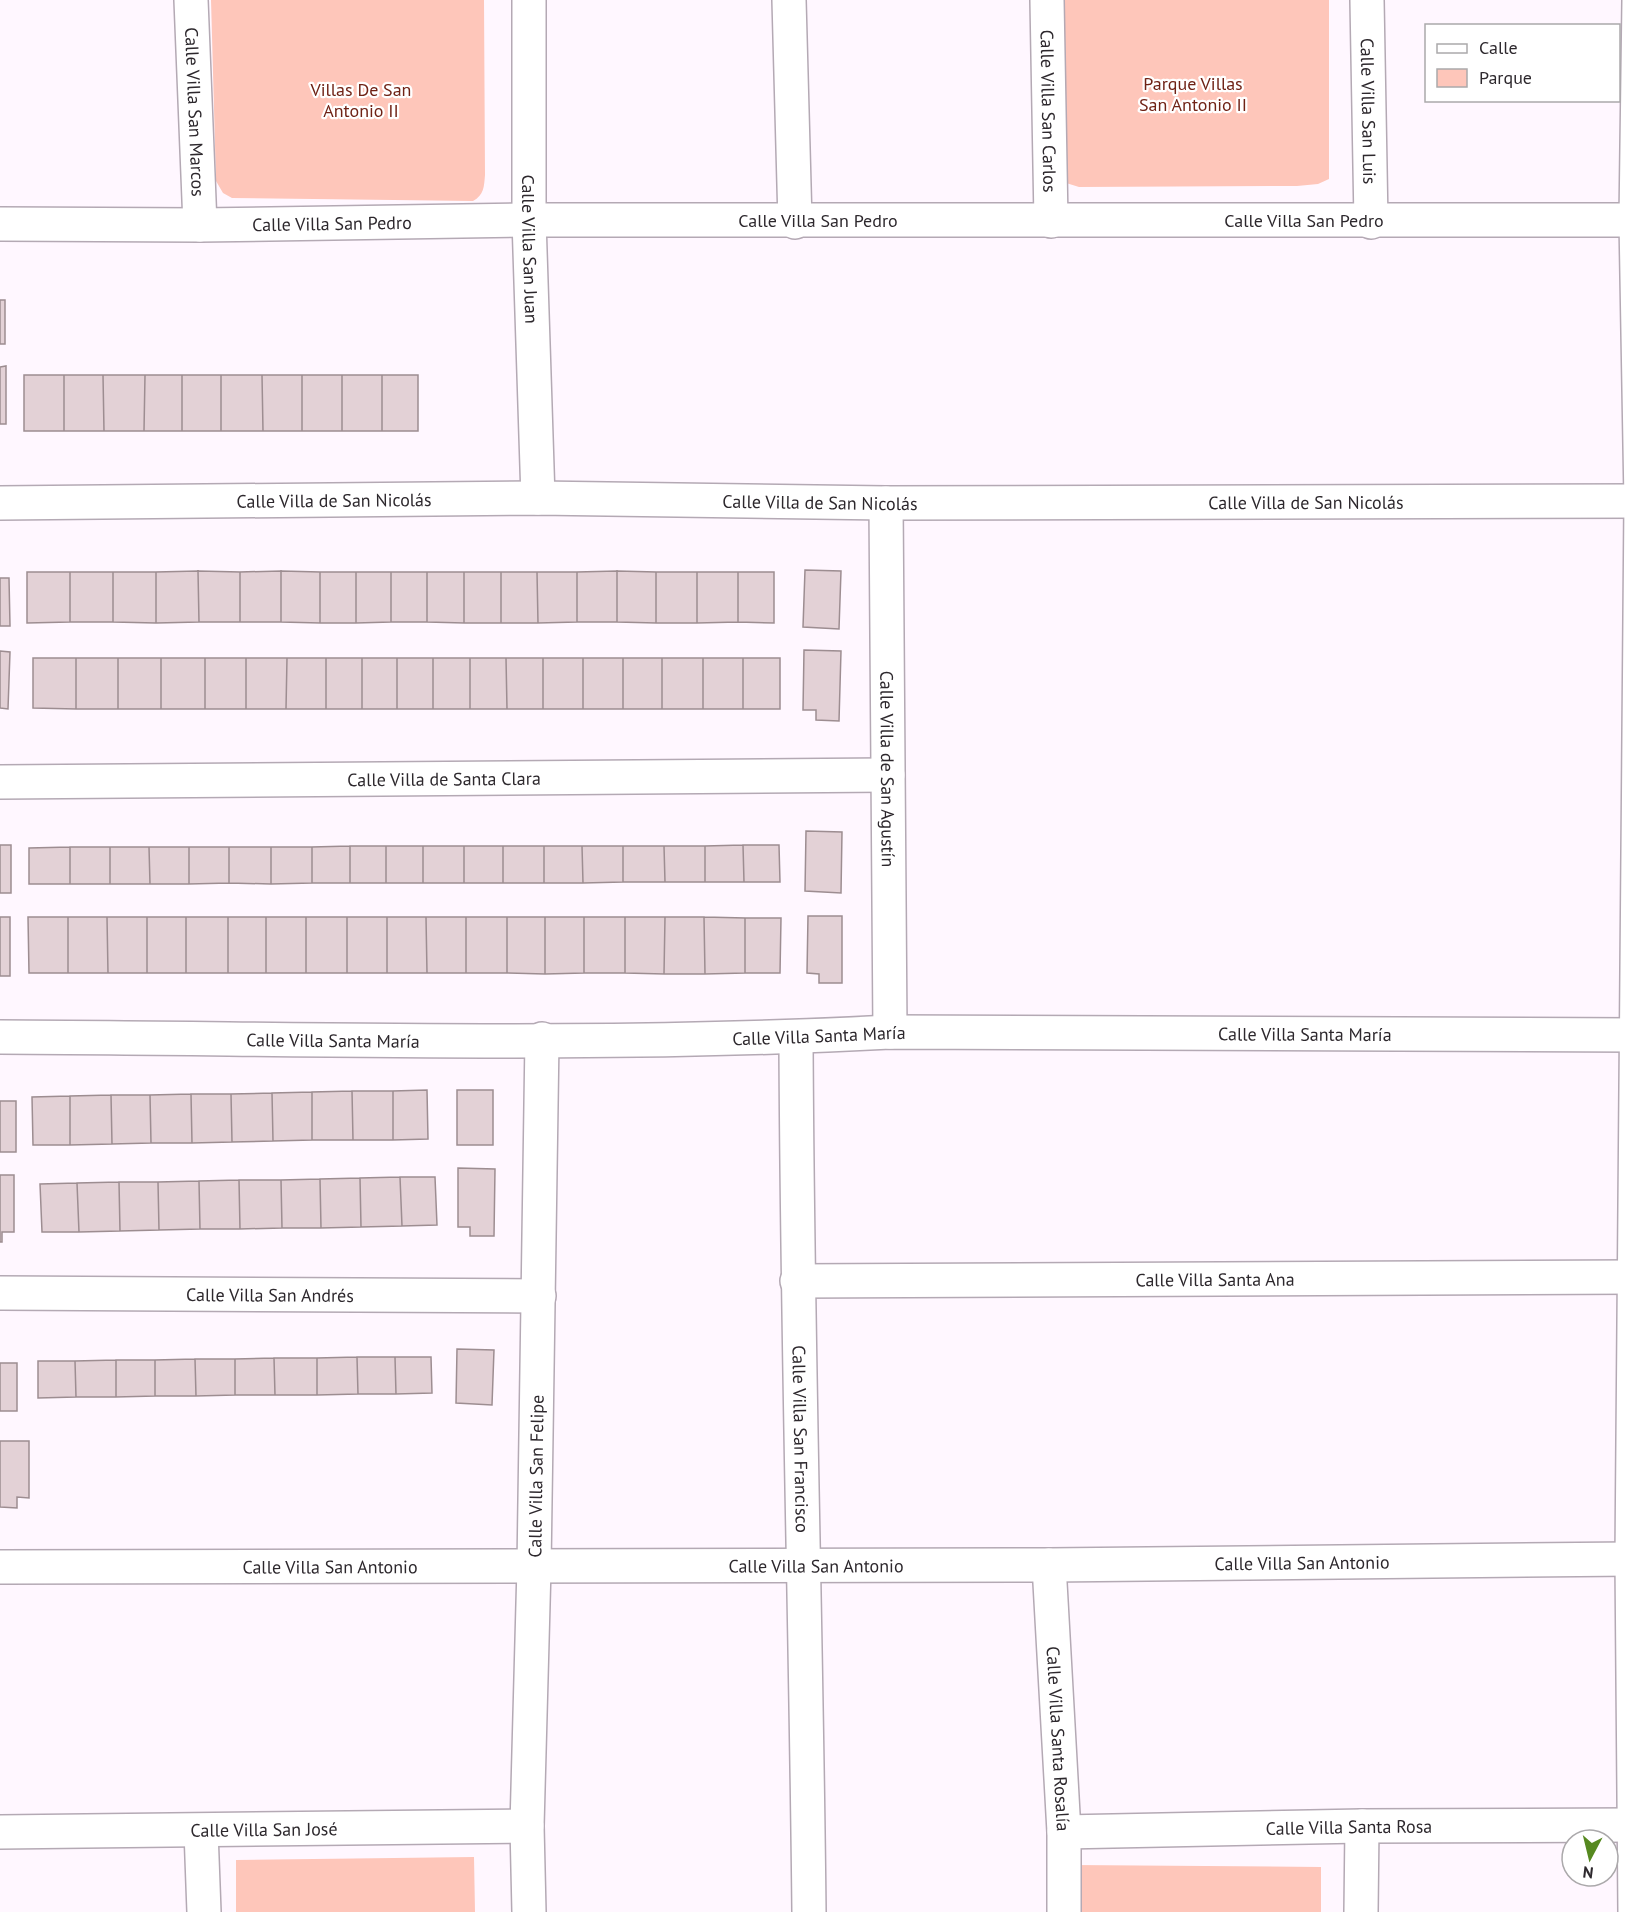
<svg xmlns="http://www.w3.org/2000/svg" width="1644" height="1912" font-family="'PT Sans',sans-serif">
<rect width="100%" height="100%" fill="#fff7ff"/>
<path fill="#fec6ba" d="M211,0H484L485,175C484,187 484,195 473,201L232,198L223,193L216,181Z
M1056,0H1329V179L1318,184L1297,186L1079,187L1063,182Z
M474,1857L475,1912H236V1860Z
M1072,1865L1321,1867V1912H1072Z"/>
<path fill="#e3d1d6" stroke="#9d8d91" stroke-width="1.5" d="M0,300H5V344H0Z
M6,366V424H0V367Z
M24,375H64V431H24Z
M64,375H103L104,431H64Z
M103,375H145L144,431H104Z
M145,375H182V431H144Z
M182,375H221V431H182Z
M221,375H262L263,431H221Z
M262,375H302V431H263Z
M302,375H342V431H302Z
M342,375H382V431H342Z
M382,375H418V431H382Z
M805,570L841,571L839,629L803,627Z
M198,571L240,572V622H199Z
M198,571L199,622L156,623V572Z
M281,571L320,572V623L281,622Z
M281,571V622H240V572Z
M617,571L656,572V623L617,622Z
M617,571V622H577V572Z
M27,572H70V622L27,623Z
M70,572H113V622H70Z
M113,572H156V623L113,622Z
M320,572H356V623H320Z
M356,572H391V622L356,623Z
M391,572H427V622H391Z
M427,572H464V623L427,622Z
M464,572H501V623H464Z
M501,572H537L538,623H501Z
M537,572H577V622L538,623Z
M656,572H697V623H656Z
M697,572H738V622L697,623Z
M738,572H774V623L738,622Z
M0,578H9L10,626H0Z
M804,650L841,651L839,721L816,720V710H803Z
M0,651L10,652L8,709L0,708Z
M33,658H76V709L33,708Z
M76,658H118V709H76Z
M118,658H161V709H118Z
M161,658H205V709H161Z
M205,658H246V709H205Z
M246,658H287L286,709H246Z
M287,658H326V709H286Z
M326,658H362V709H326Z
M362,658H397V709H362Z
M397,658H433V709H397Z
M433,658H470V709H433Z
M470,658H506L507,709H470Z
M506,658H543V709H507Z
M543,658H583V709H543Z
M583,658H623V709H583Z
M623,658H662V709H623Z
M662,658H703V709H662Z
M703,658H743V709H703Z
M743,658H780V709H743Z
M806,831L842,832L841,893L805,891Z
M0,845H11V893H0Z
M743,845H779L780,882H744Z
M743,845L744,882H705V846Z
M350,846H386V883H350Z
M350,846V883H312V847Z
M386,846H423V883H386Z
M423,846H464V883H423Z
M464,846H503V883H464Z
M503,846H544V883H503Z
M544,846H582L583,883H544Z
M582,846H623V882L583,883Z
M623,846H664L665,882H623Z
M664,846H705V882H665Z
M70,847H110V884H70Z
M70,847V884H29V848Z
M110,847H149L150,884H110Z
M149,847H189V884H150Z
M189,847H229V883L189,884Z
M229,847H271V884L229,883Z
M271,847H312V883L271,884Z
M808,916H842V983H819V974L807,973Z
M0,917H10V976H0Z
M28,917H68V973H29Z
M68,917H107L108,973H68Z
M107,917H147V973H108Z
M147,917H186V973H147Z
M186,917H228V973H186Z
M228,917H266V973H228Z
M266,917H306V973H266Z
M306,917H347V973H306Z
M347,917H387V973H347Z
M387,917H426L427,973H387Z
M426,917H466V973H427Z
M466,917H507V973H466Z
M507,917H545V974L507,973Z
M545,917H584V973L545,974Z
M584,917H625V973H584Z
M625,917H665L664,974L625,973Z
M665,917H704L705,974H664Z
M704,917L745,918V973L705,974Z
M745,918H781L780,973H745Z
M427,1090L428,1139L393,1140V1091Z
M457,1090H493V1145H457Z
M352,1091H393V1140H353Z
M352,1091L353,1140H312V1092Z
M312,1092V1140L273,1141L272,1093Z
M272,1093L273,1141L232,1142L231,1094Z
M191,1094L192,1143H151L150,1095Z
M191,1094H231L232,1142L192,1143Z
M111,1095L112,1144L70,1145V1096Z
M111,1095H150L151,1143L112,1144Z
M70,1096V1145H33L32,1097Z
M0,1101H16V1152H0Z
M458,1168L495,1169L494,1236H470V1227H458Z
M0,1175H14V1232H2V1242H0Z
M400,1177L402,1226L361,1227L360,1178Z
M400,1177H435L437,1225L402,1226Z
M360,1178L361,1227L321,1228L320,1179Z
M320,1179L321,1228H282L281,1180Z
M239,1180L240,1229H200L199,1181Z
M239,1180H281L282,1228L240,1229Z
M199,1181L200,1229L159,1230L158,1182Z
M119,1182L120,1231L79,1232L77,1183Z
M119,1182H158L159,1230L120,1231Z
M77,1183L79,1232H42L40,1184Z
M457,1349L494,1350L492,1405L456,1403Z
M357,1357L358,1394L317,1395V1358Z
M357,1357H395L396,1394H358Z
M395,1357H431L432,1393L396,1394Z
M274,1358L275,1395H235V1359Z
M274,1358H317V1395H275Z
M195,1359L196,1396H155V1360Z
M195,1359H235V1395L196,1396Z
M116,1360V1397H76L75,1361Z
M116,1360H155V1396L116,1397Z
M38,1361H75L76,1397L38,1398Z
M0,1363H17V1411H0Z
M0,1441H29V1498L17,1497V1508L0,1507Z"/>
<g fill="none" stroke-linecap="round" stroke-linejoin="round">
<defs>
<g id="street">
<path id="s1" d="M191,0L200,225"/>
<path id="s2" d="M529,0V220L538,498"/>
<path d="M789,0L795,222"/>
<path id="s3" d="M1047,0L1051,221"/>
<path id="s4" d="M1367,0L1371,222"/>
<path id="s5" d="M0,224L200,225L529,220H1636"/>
<path id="s6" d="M0,503L538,498L886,503L1641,501"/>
<path id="s7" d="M886,503L890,1032"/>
<path id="s8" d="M0,782L888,775"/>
<path id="s9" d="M0,1037C296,1038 594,1048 890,1032L1636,1035"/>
<path id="s10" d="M796,1037C797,1329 806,1620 809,1912"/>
<path id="s11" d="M797,1281L1635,1277"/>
<path id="s12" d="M0,1293L539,1296"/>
<path id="s13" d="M1049,1565L1064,1832V1912"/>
<path id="s14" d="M0,1567L1049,1565L1632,1559"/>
<path d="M201,1831L204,1912"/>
<path id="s15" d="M0,1832L527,1826"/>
<path id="s16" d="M1064,1832L1362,1826L1634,1825"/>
<path id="s17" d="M529,1912L527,1826L534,1567L542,1039"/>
<path d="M1361,1912L1362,1826"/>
</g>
<path id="secondary" d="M1635,1912L1632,1559L1641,501L1636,220L1639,0"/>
</defs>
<use href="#street" stroke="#b4a9b4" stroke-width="36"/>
<use href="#secondary" stroke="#b4a9b4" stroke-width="36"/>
<use href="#street" stroke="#fff" stroke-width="33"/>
<use href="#secondary" stroke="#fff" stroke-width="33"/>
</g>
<g text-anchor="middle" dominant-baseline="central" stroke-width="4.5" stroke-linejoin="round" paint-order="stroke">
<g font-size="18" fill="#6f2215" stroke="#fff">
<text x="1193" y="83">Parque Villas<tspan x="1193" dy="21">San Antonio II</tspan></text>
<text x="361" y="89">Villas De San<tspan x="361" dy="21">Antonio II</tspan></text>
</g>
<g font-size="18" fill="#2d282d" stroke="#fff">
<text stroke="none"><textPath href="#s3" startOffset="111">Calle Villa San Carlos</textPath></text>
<text stroke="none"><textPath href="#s4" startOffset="111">Calle Villa San Luis</textPath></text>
<text stroke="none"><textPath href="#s1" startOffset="112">Calle Villa San Marcos</textPath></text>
<text stroke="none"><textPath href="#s5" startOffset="818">Calle Villa San Pedro</textPath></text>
<text stroke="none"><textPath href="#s5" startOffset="1304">Calle Villa San Pedro</textPath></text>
<text stroke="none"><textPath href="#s5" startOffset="332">Calle Villa San Pedro</textPath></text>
<text stroke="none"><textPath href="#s2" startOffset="249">Calle Villa San Juan</textPath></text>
<text stroke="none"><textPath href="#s6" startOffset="334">Calle Villa de San Nicolás</textPath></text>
<text stroke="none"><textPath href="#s6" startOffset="820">Calle Villa de San Nicolás</textPath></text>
<text stroke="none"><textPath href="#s6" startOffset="1306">Calle Villa de San Nicolás</textPath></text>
<text stroke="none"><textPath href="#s7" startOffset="266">Calle Villa de San Agustín</textPath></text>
<text stroke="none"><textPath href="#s8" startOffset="444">Calle Villa de Santa Clara</textPath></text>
<text stroke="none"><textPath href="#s9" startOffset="1305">Calle Villa Santa María</textPath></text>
<text stroke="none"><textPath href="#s9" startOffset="819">Calle Villa Santa María</textPath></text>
<text stroke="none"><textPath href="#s9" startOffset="333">Calle Villa Santa María</textPath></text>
<text stroke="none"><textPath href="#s11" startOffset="418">Calle Villa Santa Ana</textPath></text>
<text stroke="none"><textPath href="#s12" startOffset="270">Calle Villa San Andrés</textPath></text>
<text stroke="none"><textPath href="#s10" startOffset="402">Calle Villa San Francisco</textPath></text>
<text stroke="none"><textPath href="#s17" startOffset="436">Calle Villa San Felipe</textPath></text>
<text stroke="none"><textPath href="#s14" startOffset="1302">Calle Villa San Antonio</textPath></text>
<text stroke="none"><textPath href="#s14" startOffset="816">Calle Villa San Antonio</textPath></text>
<text stroke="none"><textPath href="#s14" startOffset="330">Calle Villa San Antonio</textPath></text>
<text stroke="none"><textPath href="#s13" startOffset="174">Calle Villa Santa Rosalía</textPath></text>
<text stroke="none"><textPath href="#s16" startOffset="285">Calle Villa Santa Rosa</textPath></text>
<text stroke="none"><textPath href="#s15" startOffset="264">Calle Villa San José</textPath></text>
</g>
</g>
<rect x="1425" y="24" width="195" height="78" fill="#ffffff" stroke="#aba9ab" stroke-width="1.5"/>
<rect x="1437" y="44" width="30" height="9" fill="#ffffff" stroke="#aba9ab" stroke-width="1.5"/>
<text x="1479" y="54" font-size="18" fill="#2d282d">Calle</text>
<rect x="1437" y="69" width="30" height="18" fill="#fec6ba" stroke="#aba9ab" stroke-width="1.5"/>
<text x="1479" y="84" font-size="18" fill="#2d282d">Parque</text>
<g transform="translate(1590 1858) rotate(187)"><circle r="28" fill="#ffffff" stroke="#aba9ab" stroke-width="1.5"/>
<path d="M0-4.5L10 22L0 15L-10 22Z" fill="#568920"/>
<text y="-9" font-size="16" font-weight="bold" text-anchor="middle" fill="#2d282d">N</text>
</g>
</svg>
